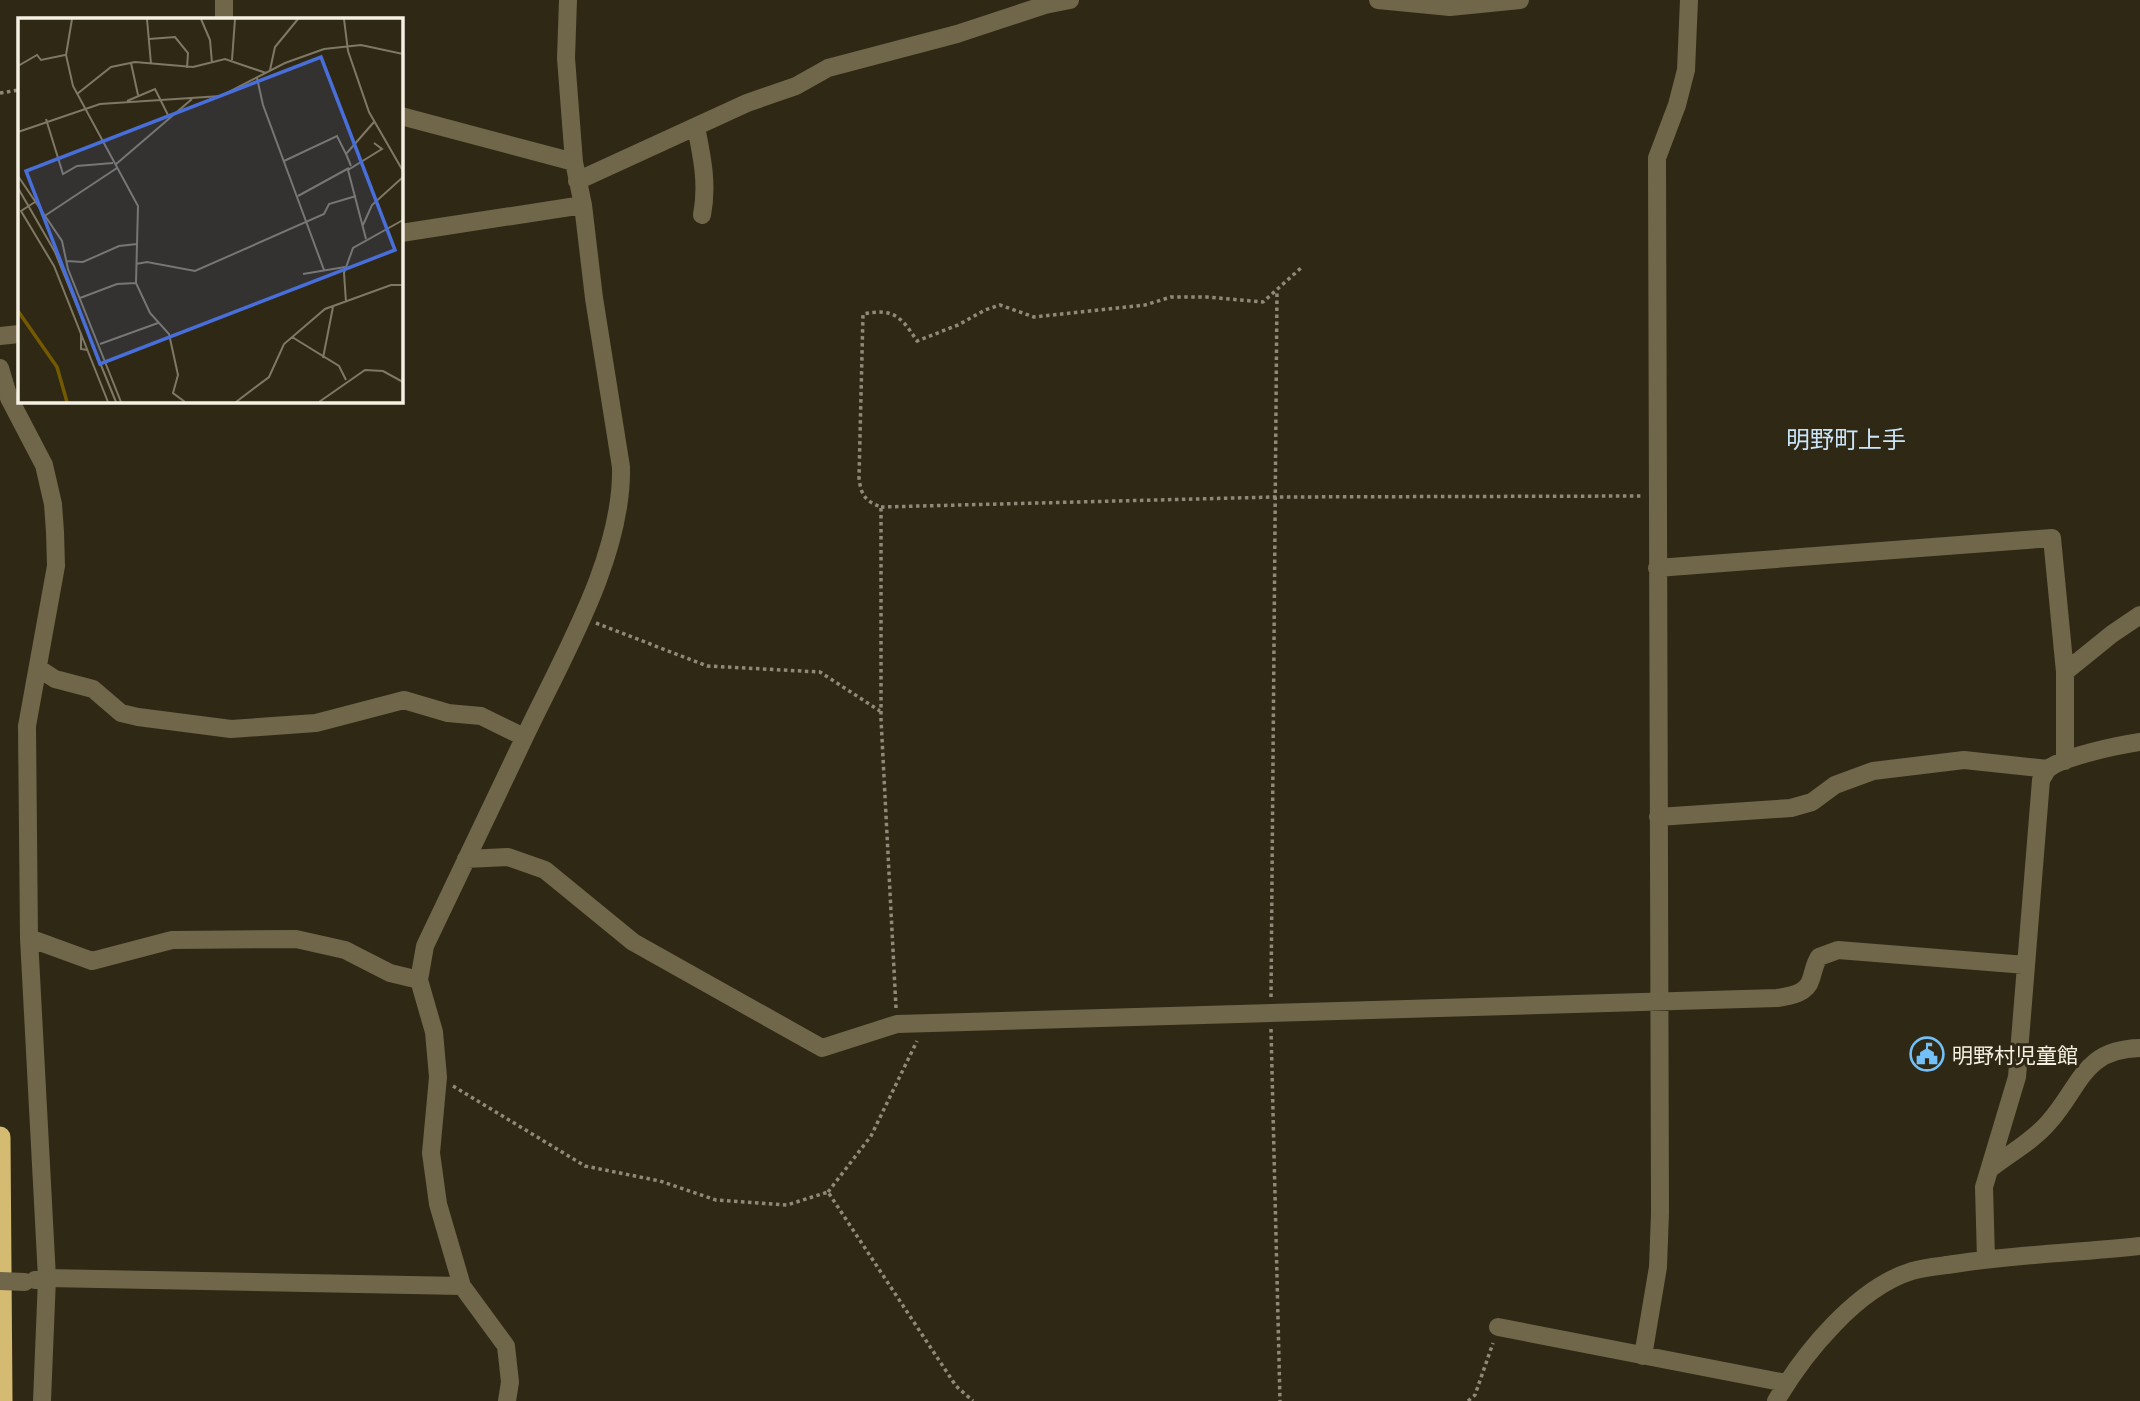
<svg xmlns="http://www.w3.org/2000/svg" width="2140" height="1401" font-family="Georgia,'Noto Sans JP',serif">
<rect width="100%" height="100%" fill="#2f2814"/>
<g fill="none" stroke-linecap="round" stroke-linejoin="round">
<path stroke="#8f8979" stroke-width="3.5" stroke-dasharray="3.5 3.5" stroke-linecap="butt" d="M0,93L19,90
M881,507L1274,497L1642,496
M596,623L707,666L820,672L880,711
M1271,997L1277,290
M896,1008L881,719V507C865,501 861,495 859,478L863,314C893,308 901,316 917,341L958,325L985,310L1000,305L1034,317L1145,305L1171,297H1207L1263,302L1302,267
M1271,1029L1280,1401
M453,1086L585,1166L660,1181L716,1200L787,1205L828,1192L956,1386L973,1401
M828,1192L871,1136L917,1041
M1468,1401L1475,1395L1493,1343"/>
<path stroke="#70664a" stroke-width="18" d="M1378,0L1450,7L1520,0
M224,19V0
M401,116L574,162
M696,127C702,157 708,184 702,215
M577,181L747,103L796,86L828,68L957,34L1045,5L1070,0
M401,233L583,205
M0,336L19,334
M0,368L9,398L44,465L53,504L55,532L56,566L27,726L29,938L47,1278L42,1401
M1657,568L2052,538L2065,672
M38,668L55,679L93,689L121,713L138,717L231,729L316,723L404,700L448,713L481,716L524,737
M2065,761V672L2112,634L2140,615
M1658,817L1791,808L1812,802L1835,785L1873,771L1964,760L2048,769
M466,859L508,857L545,870L633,942L822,1048L897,1024L1777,998C1790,996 1807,994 1811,979C1814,970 1814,965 1819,957L1838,950L2026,965
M29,938L92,961L172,940L296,939L345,950L390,973L419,980
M1990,1169C2009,1154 2034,1140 2049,1122C2081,1086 2083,1049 2140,1048
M1986,1259L1984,1187L2017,1077L2041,780C2043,777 2045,773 2047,770C2060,757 2120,745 2140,742
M35,1280L47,1278L462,1286
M1498,1327L1786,1383
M1643,1356L1658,1267L1660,1213L1657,158L1677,105L1686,70L1689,0
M507,1401L510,1382L506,1346L462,1286L438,1204L431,1153L438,1077L434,1032L419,980L425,946C459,874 493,802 528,730C565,653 623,554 621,467L594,298L583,205L574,162L566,58L568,0
M1776,1401C1804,1353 1857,1288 1912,1271C1926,1267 1941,1266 1954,1264C2016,1254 2078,1253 2140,1246"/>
<path stroke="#d5ba71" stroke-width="21" d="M0,1137L2,1401"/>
<path stroke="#70664a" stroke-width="18" d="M0,1281L25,1282"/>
</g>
<defs>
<symbol id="civic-ring" viewBox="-11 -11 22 22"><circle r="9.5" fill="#2f2814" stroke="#73c0f6" stroke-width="1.5"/><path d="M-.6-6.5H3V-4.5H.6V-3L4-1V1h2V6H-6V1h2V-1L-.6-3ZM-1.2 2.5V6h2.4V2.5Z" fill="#73c0f6"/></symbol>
</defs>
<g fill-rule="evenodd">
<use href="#civic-ring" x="1908" y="1035" width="38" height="38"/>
</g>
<g text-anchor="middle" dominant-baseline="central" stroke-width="6" stroke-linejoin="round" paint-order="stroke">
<g font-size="21" fill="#f5f0e4" stroke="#2f2814" text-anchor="start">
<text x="1952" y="1054">明野村児童館</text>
</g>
<g font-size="24" fill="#cae5f9" stroke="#2f2814">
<text x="1846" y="437">明野町上手</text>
</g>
</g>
<g transform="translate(18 18)">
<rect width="385" height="385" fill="#2f2814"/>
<path fill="none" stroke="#735a02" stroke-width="3.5" d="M0,293L39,349L49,384"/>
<path fill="none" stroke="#7e7867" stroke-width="2" d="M54,1L48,37L55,68L120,188L118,265L132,295L151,316L160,357L155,375L167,384M129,1L133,46M183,1L192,22L194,45M326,1L330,33L351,94L385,153M131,21L157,19L170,35L169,50M214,42L217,1M113,45L120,77M0,48L19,37L23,42L47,37M252,52L257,29L280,1M239,60L245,87L306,252M59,76L93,49L117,44L175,49L207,41L248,55M109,83L137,71L151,99M28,101L45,156L59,148L95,145M0,114L82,86L203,78L267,45L306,31L343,27L385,36M266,143L319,118L328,136M97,147L174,81M333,148L328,136L356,104M0,158L44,223L50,251L103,384M0,170L37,234L98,384M280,178L331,150M17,184L3,193L36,248L90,384M25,199L99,150M345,207L354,187L385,159M348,221L330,152L364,131L356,125M49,243L65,244L101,228L119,226M118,246L129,244L177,253L306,196L311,186L338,178M285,256L327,249M62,280L99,266L118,265M328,284L326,255L335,230L385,202M63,315V331L69,332M274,319L321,348L328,362M82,326L140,305M305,340L315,289M218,384L251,359L266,326L307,291L373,267H385M301,384L347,352L365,353L385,364"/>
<path fill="#486eda" fill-opacity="0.15" stroke="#486eda" stroke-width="3.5" d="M303,39L377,232L82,346L8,153Z"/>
<rect width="385" height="385" fill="none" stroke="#f5f0e4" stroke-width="3.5"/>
</g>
</svg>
